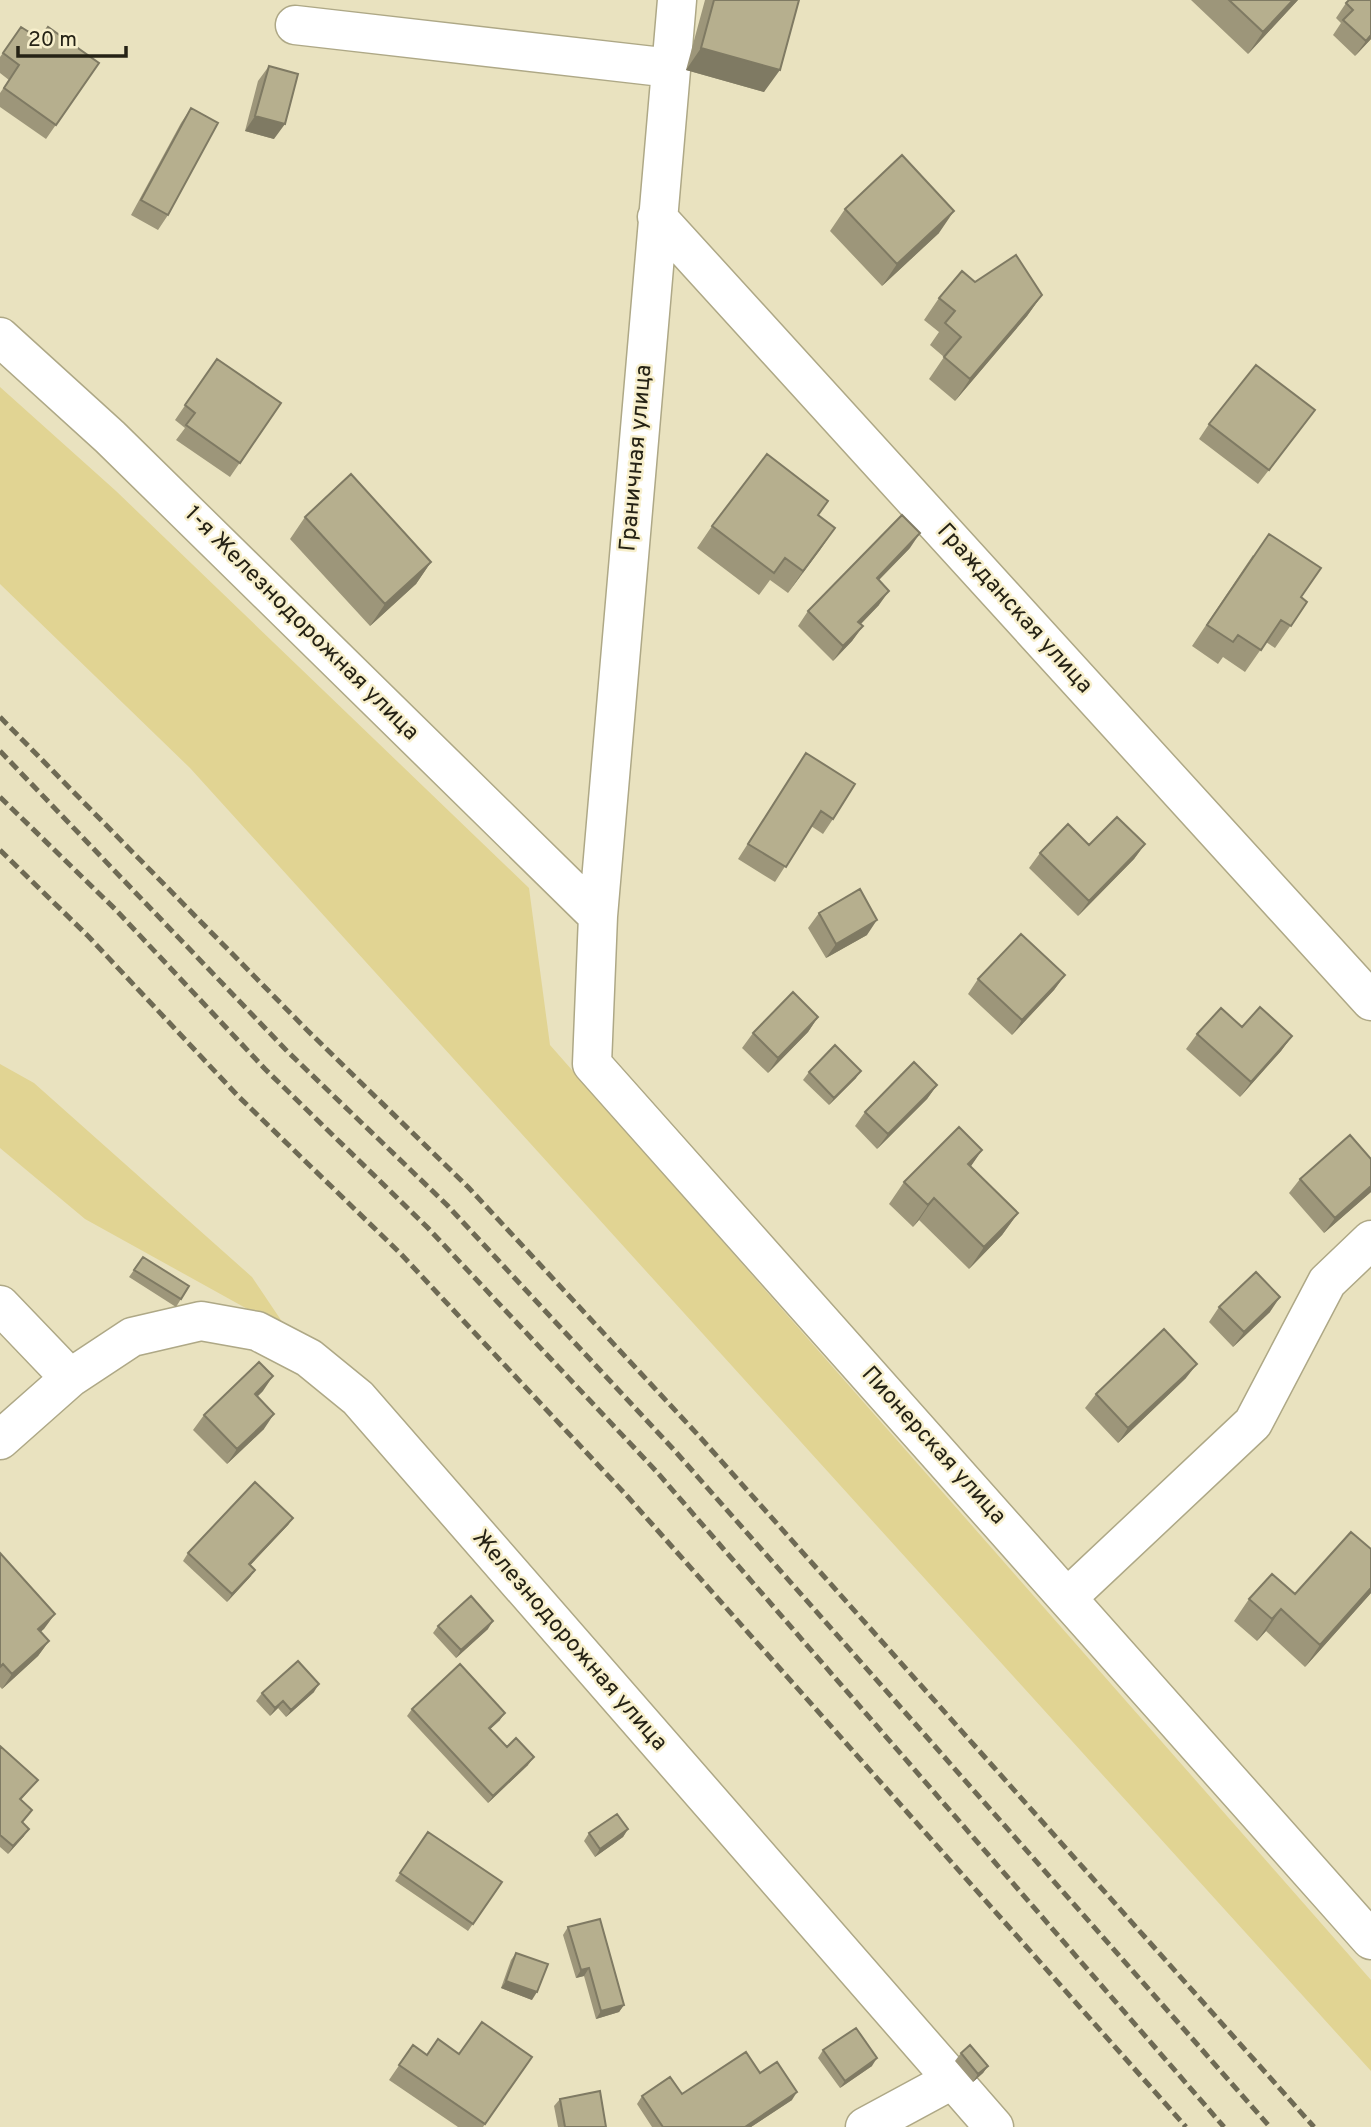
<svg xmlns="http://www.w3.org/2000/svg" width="1371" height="2127" font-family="Overpass,sans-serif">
<rect width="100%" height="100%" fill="#e9e2bf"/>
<path fill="#e1d493" d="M0,387L116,491L529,888L550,1045L1371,1980V2071L190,768L0,584Z
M0,1064L34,1083L252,1277L289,1332L85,1219L0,1148Z"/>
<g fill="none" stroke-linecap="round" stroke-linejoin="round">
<defs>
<path id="minor" d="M677,0L598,916L592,1064L1371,1940
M295,25L671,68
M657,217L1371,1001
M0,337L110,437L598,916
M0,1305L70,1378
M0,1440L70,1378L132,1337L201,1321L257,1331L309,1358L358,1398L994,2127
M1068,1597L1253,1423L1327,1282L1371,1240
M865,2127L952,2080"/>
</defs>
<use href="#minor" stroke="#aea886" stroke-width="41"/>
<use href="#minor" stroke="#fff" stroke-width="38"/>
<path stroke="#6e6a54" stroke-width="5" stroke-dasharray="10 5" stroke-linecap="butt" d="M0,717L307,1030L468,1187L699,1436L1314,2127
M0,751L287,1051L447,1205L675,1451L1270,2127
M0,797L115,909L265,1069L427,1227L656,1471L1224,2127
M0,850L88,936L238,1096L400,1253L628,1497L1186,2127"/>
</g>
<path fill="#9d967a" d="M705,0H799L764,92L686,70Z
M1191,0H1298L1248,54Z
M1371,0V39L1355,56L1333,35L1341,23L1336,18L1346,3Z
M21,27L40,39L99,63L46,139L0,107V93L9,80L0,73V57Z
M269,66L274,139L245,131L258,81Z
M191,108L168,215L158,230L131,215L181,123Z
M845,209L939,233L882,286L830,231Z
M975,282L1042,295L1027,316L955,401L929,379L944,357L930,345L939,332L924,320L939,298Z
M217,359L281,403L230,477L176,440L185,428L175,420Z
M1209,424L1304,425L1258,484L1199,439Z
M818,515L835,528L788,593L770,580L759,595L697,548L712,526Z
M305,517L431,562L416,584L370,626L290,539Z
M910,548L879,580V605L861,624L863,626L852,641L833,661L798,626L808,611Z
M1253,555L1307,602L1275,648L1266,642L1245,672L1223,657L1218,664L1192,646Z
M806,753L833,819L823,834L811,826L775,882L738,859Z
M1145,844L1134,859L1078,916L1029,868L1040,853L1089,845Z
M819,913L867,935L826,958L808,928Z
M1065,975L1054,990L1012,1035L968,994L978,979Z
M818,1017L808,1032L768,1073L742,1048L753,1033Z
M1242,1027L1292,1036L1281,1051L1240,1097L1186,1049L1197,1034Z
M809,1072L856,1078L829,1105L803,1080Z
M937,1085L927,1099L877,1149L855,1126L865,1112Z
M982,1150L970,1167L1018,1213L1002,1235L969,1269L919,1220L913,1227L889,1204L904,1182Z
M1300,1179L1371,1192L1324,1233L1289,1193Z
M143,1257L189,1286L176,1307L129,1277Z
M1219,1307L1270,1312L1233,1347L1209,1322Z
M1186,1378L1118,1443L1085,1408L1096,1394Z
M263,1391L257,1396L264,1429L227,1464L193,1430L204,1415Z
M293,1518L288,1525L250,1565L255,1570L250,1577L227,1602L183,1561L188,1553Z
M0,1553L55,1614L40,1632L49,1641L38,1656L2,1689L0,1687Z
M1371,1593L1305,1667L1266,1631L1257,1641L1234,1621L1249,1599L1295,1594Z
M438,1626L488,1629L456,1658L433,1633Z
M314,1692L286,1717L278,1708L270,1716L256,1701L262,1693Z
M412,1709L500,1720L490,1729L507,1747L528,1765L488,1803L407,1716Z
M0,1746L32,1787L21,1800L32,1810L22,1823L24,1836L8,1854L0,1847Z
M628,1829L623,1837L595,1857L584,1841L589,1833Z
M428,1832L502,1882L468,1931L395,1881Z
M568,1927L624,2005L619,2012L596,2019L584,1976L576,1978L563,1935Z
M516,1953L532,2000L501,1988L511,1960Z
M413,2045L427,2055L459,2054L532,2057L483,2127H458L389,2080Z
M823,2050L872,2066L840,2088L818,2058Z
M961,2053L988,2066L983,2073L973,2082L955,2061Z
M760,2073L792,2100L751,2127H652L637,2104L642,2096L682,2094Z
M560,2099L606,2127H558L554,2106Z"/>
<path fill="#7f7a63" d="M1293,0H1298L1248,54L1263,32Z
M1371,35V39L1355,56L1366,41Z
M701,48L780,70L764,92L686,70Z
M255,116L285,124L274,139L245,131Z
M954,211L939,233L882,286L897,264Z
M1042,295L1027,316L955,401L970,379Z
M835,528L820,550L788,593L803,571Z
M920,533L910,548L866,593L877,578Z
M431,562L416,584L370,626L385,604Z
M889,591L879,605L848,637L858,622Z
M863,626L852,641L833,661L843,646Z
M1145,844L1134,859L1078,916L1089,901Z
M877,920L867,935L826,958L836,944Z
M1065,975L1054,990L1012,1035L1022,1020Z
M818,1017L808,1032L768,1073L778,1058Z
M1292,1036L1281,1051L1240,1097L1251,1082Z
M861,1071L856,1078L829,1105L834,1098Z
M937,1085L927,1099L877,1149L888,1134Z
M982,1150L967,1172L968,1164Z
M1371,1186V1192L1324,1233L1335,1218Z
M934,1198L919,1220L913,1227L928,1205Z
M1018,1213L1002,1235L969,1269L984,1247Z
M1280,1297L1270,1312L1233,1347L1244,1332Z
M1197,1364L1186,1378L1118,1443L1128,1428Z
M273,1376L263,1391L245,1409L255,1394Z
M274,1414L264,1429L227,1464L237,1449Z
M293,1518L288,1525L244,1572L249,1564Z
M255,1570L250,1577L227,1602L232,1594Z
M1371,1588V1593L1305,1667L1320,1645Z
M1281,1609L1266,1631L1257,1641L1272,1619Z
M55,1614L44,1629L27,1644L38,1629Z
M493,1621L488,1629L456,1658L461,1650Z
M49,1641L38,1656L2,1689L12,1674Z
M319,1684L314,1692L286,1717L291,1710Z
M283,1701L278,1708L270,1716L275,1708Z
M505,1713L500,1720L484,1735L489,1728Z
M534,1757L528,1765L488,1803L493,1796Z
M29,1829L24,1836L8,1854L13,1846Z
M628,1829L623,1837L595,1857L600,1849Z
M589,1968L584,1976L576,1978L581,1970Z
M506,1981L537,1992L532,2000L501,1988Z
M624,2005L619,2012L596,2019L601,2011Z
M877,2058L872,2066L840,2088L845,2081Z
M988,2066L983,2073L973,2082L978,2074Z
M797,2092L792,2100L751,2127H745Z"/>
<path fill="#b6af8e" stroke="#7f7a63" stroke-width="2" d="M714,0H799L780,70L701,48Z
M1229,0H1293L1263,32Z
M1349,0H1371V35L1366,41L1343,20L1353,10L1346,3Z
M21,27L40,39L48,27L99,63L56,125L4,88L19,65L3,53Z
M269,66L298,74L285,124L255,116Z
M191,108L218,123L168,215L141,200Z
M902,155L954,211L897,264L845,209Z
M1016,255L1042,295L970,379L944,357L961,337L945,323L955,311L939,298L962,271L975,282Z
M217,359L281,403L240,463L186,425L195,413L185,405Z
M1256,365L1315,410L1269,470L1209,424Z
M767,454L828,501L818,515L835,528L803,571L785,558L774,573L712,526Z
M351,474L431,562L385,604L305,517Z
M902,515L920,533L877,578L889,591L858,622L863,626L843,646L808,611Z
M1269,534L1321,568L1301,597L1307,602L1291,626L1281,620L1261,650L1238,635L1233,642L1207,625Z
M806,753L855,784L833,819L821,811L786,867L748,844Z
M1117,817L1145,844L1089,901L1040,853L1068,824L1089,845Z
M860,889L877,920L836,944L819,913Z
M1021,934L1065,975L1022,1020L978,979Z
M793,992L818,1017L778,1058L753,1033Z
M1260,1007L1292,1036L1251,1082L1197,1034L1221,1008L1242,1027Z
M835,1045L861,1071L834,1098L809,1072Z
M914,1062L937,1085L888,1134L865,1112Z
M959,1127L982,1150L968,1164L1018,1213L984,1247L934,1198L928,1205L904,1182Z
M1350,1135L1371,1159V1186L1335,1218L1300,1179Z
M143,1257L189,1286L181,1299L134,1270Z
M1256,1272L1280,1297L1244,1332L1219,1307Z
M1164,1329L1197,1364L1128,1428L1096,1394Z
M259,1362L273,1376L255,1394L274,1414L237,1449L204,1415Z
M255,1482L293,1518L249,1564L255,1570L232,1594L188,1553Z
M1351,1532L1371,1549V1588L1320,1645L1281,1609L1272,1619L1249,1599L1272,1574L1295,1594Z
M0,1553L55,1614L38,1629L49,1641L12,1674L3,1664L0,1667Z
M471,1596L493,1621L461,1650L438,1626Z
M298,1661L319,1684L291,1710L283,1701L275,1708L262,1693Z
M460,1664L505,1713L489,1728L507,1747L516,1738L534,1757L493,1796L412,1709Z
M0,1746L38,1780L20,1799L32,1810L22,1822L29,1829L13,1846L0,1835Z
M617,1814L628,1829L600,1849L589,1833Z
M428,1832L502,1882L473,1924L400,1873Z
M600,1919L624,2005L601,2011L589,1968L581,1970L568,1927Z
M516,1953L548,1964L537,1992L506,1981Z
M482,2022L532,2057L485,2124L399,2065L413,2045L427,2055L438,2039L459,2054Z
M856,2028L877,2058L845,2081L823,2050Z
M970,2045L988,2066L978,2074L961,2053Z
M746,2052L760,2073L777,2062L797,2092L745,2127H663L642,2096L670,2077L682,2094Z
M600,2091L606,2127H565L560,2099Z"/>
<g text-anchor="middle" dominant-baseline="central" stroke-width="5" stroke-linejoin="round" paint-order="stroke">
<g font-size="23" fill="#252215" stroke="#f7efcc">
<text transform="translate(637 458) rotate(-85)">Граничная улица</text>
<text transform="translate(1014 609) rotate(48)">Гражданская улица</text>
<text transform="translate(301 624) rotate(45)">1-я Железнодорожная улица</text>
<text transform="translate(933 1446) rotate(48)">Пионерская улица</text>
<text transform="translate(569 1641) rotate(49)">Железнодорожная улица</text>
</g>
</g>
<path d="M18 46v10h108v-10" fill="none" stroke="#252215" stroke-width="3.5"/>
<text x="28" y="46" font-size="21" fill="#252215" stroke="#f7efcc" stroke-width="5" paint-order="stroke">20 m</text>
</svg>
